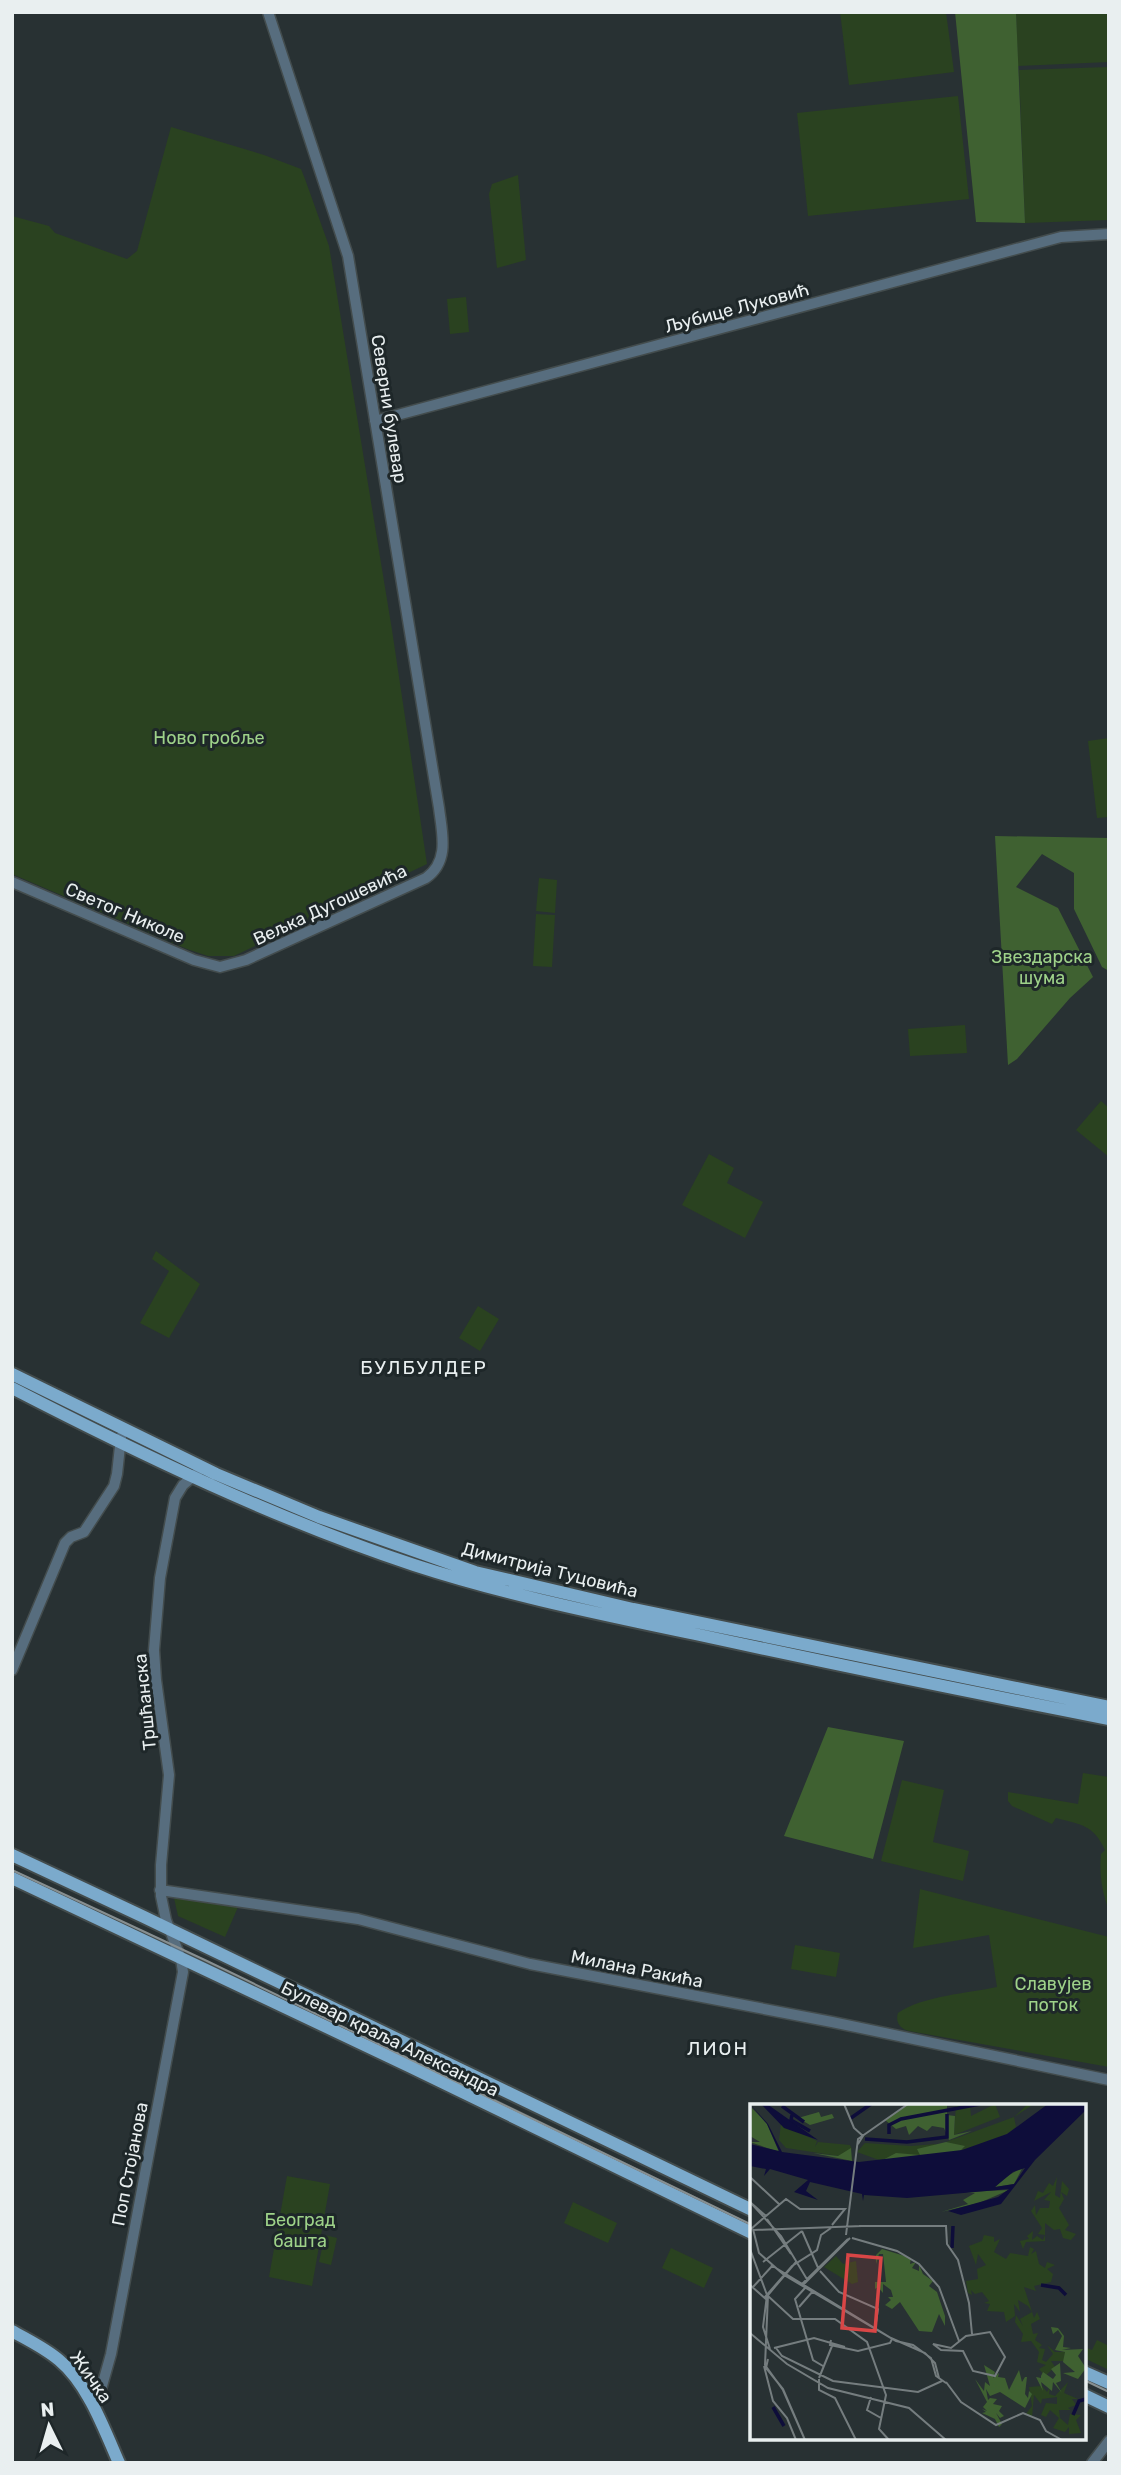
<svg xmlns="http://www.w3.org/2000/svg" width="1121" height="2475" font-family="Rubik,sans-serif">
<rect width="100%" height="100%" fill="#283133"/>
<path fill="#2a4220" d="M840,12H946L954,72L849,85Z
M1016,12H1109V62L1018,66Z
M1109,67V220L1025,223L1019,70Z
M958,96L969,199L808,216L797,113Z
M171,127L264,155L301,169L305,179L329,246L392,630L427,864L234,956H208L187,949L12,874V216L49,226L55,233L127,259L137,251Z
M518,175L526,260L497,268L489,194L492,184Z
M466,297L469,332L450,334L447,299Z
M1109,738V817L1097,818L1088,741Z
M539,878L557,880L555,913L536,911Z
M536,914L555,915L552,967L533,966Z
M965,1025L967,1053L910,1056L908,1029Z
M1101,1101L1109,1108V1157L1076,1130Z
M709,1154L734,1168L727,1183L763,1202L745,1238L682,1205Z
M156,1251L200,1284L169,1338L140,1323L169,1271L152,1259Z
M478,1306L499,1319L480,1351L459,1338Z
M1083,1773L1109,1777V1911C1102,1892 1099,1874 1101,1854L1105,1850C1093,1824 1081,1825 1056,1818L1052,1824L1012,1806L1008,1801V1792L1078,1804Z
M902,1780L944,1790L933,1842L969,1851L963,1881L881,1861Z
M920,1889L1109,1937V2067L909,2031C900,2029 895,2022 898,2013C922,1996 969,1993 997,1987L989,1935L913,1948Z
M174,1898L238,1907L225,1937L178,1916Z
M795,1945L840,1953L836,1977L791,1969Z
M287,2176L330,2184L312,2286L269,2277Z
M573,2202L617,2223L608,2243L564,2223Z
M325,2235L337,2238L331,2265L319,2262Z
M671,2248L713,2268L704,2288L662,2268Z
M1097,2340L1109,2346V2370L1084,2358V2347L1092,2350Z"/>
<path fill="#3f6131" d="M955,12H1016L1025,223L976,222Z
M995,836L1109,838V971L1102,967L1074,909V873L1042,854L1016,887L1058,908L1093,977L1070,998L1017,1059L1008,1065Z
M828,1727L904,1741L873,1859L784,1836Z"/>
<g fill="none" stroke-linecap="round" stroke-linejoin="round">
<defs>
<path id="minor" d="M375,421L1061,237L1109,234
M12,882L194,960L220,967L246,960L426,878C450,861 442,833 439,808L348,256L268,12
M12,1670L65,1543L71,1537L84,1532L114,1486L117,1474L121,1437
M160,1890L358,1919L530,1964L832,2022L1109,2080
M89,2400L102,2386L111,2354L183,1972L181,1959L166,1920L161,1896V1865L169,1775L156,1680L154,1650L160,1578L175,1498L183,1485L197,1473
M1092,2463L1109,2441"/>
<path id="major" d="M12,1374L216,1474L319,1517L475,1572L633,1609L1109,1707
M12,1388C142,1455 275,1519 414,1565C506,1595 601,1614 695,1634C833,1664 970,1692 1109,1719
M12,1855L144,1917L752,2210
M12,1878L411,2067L752,2233
M12,2331C28,2340 45,2348 59,2360C88,2384 104,2429 119,2463
M1084,2372L1109,2383
M1084,2395L1109,2407"/>
</defs>
<use href="#minor" stroke="#434c4d" stroke-width="13"/>
<use href="#major" stroke="#434c4d" stroke-width="16"/>
<use href="#minor" stroke="#576d7e" stroke-width="10"/>
<use href="#major" stroke="#7baacc" stroke-width="12"/>
<path stroke="#878f91" stroke-width="2" d="M12,1870L207,1961L752,2225
M1084,2380L1109,2392"/>
</g>
<g text-anchor="middle" dominant-baseline="central" stroke-width="6" stroke-linejoin="round" paint-order="stroke">
<g font-size="18" fill="#e9eff0" stroke="#1e2729">
<text transform="translate(737 308) rotate(-15)">Љубице Луковић</text>
<text transform="translate(389 409) rotate(81)">Северни булевар</text>
<text transform="translate(330 905) rotate(-25)">Вељка Дугошевића</text>
<text transform="translate(125 913) rotate(23)">Светог Николе</text>
<text transform="translate(550 1570) rotate(14)">Димитрија Туцовића</text>
<text transform="translate(145 1702) rotate(-96)">Тршћанска</text>
<text transform="translate(637 1969) rotate(11)">Милана Ракића</text>
<text transform="translate(390 2039) rotate(26)">Булевар краља Александра</text>
<text transform="translate(130 2164) rotate(-79)">Поп Стојанова</text>
<text transform="translate(91 2377) rotate(55)">Жичка</text>
</g>
<g font-size="18" fill="#9ed289" stroke="#1e2729">
<text x="209" y="738">Ново гробље</text>
<text x="1042" y="957">Звездарска<tspan x="1042" dy="21">шума</tspan></text>
<text x="1053" y="1984">Славујев<tspan x="1053" dy="21">поток</tspan></text>
<text x="300" y="2220">Београд<tspan x="300" dy="21">башта</tspan></text>
</g>
<g font-size="19" letter-spacing="2" fill="#e9eff0" stroke="#1e2729">
<text x="424" y="1367">БУЛБУЛДЕР</text>
<text x="718" y="2048">ЛИОН</text>
</g>
</g>
<g transform="translate(750 2104)">
<rect width="336" height="336" fill="#283133"/>
<path d="M206,0H220L221,12L245,0L250,13L204,31ZM278,0H284L264,13L266,23L257,30L210,47L214,43L196,38L264,13ZM31,20L67,37L65,43L68,38L100,41L102,45L89,52L36,44L29,36ZM115,39L161,42L186,40L170,51L129,56L107,48ZM307,73L305,91L310,94L312,77L319,85L317,92L311,88L314,95L309,104L319,121L315,126L326,130L321,136L313,134L310,125L304,126L295,119V137L276,138L273,145L270,137L279,135L277,132L283,127L282,136L287,132L293,136L295,131L288,130L292,124L281,107L285,101L286,111L290,104H299L300,97L294,96L301,88L284,97L288,87L293,89L299,79L303,82ZM234,131L244,133V138L250,135L244,148L256,155L260,149L278,152L280,143L284,145L281,150L286,147L289,160L295,164L297,158L305,161L297,165L303,170L301,178L284,182L286,187L274,183L284,214L287,208L290,215L281,220L283,230L288,229L285,236L292,241L289,244L295,245L292,256L296,258L303,250L297,241L305,248H315L314,257H301L305,263L295,272L289,265L296,261L287,258L289,248L281,237L271,238L273,230L265,218L266,211L273,222L270,215L282,208L278,202L268,196L270,208L264,200L265,212L256,218L254,208L237,207L240,200L234,199L239,197L232,188L225,190L221,186L222,191L218,189L216,177L228,175L227,165L236,161L228,150L226,161L219,142L232,137ZM86,152L93,160L106,157L108,178L102,180L74,163ZM318,278L314,289L328,295H322L326,301L318,304L321,306H309L310,314L318,321L320,310L331,311L326,316L331,329L319,330V323L315,328L303,324L309,314L300,306L296,313L291,311L296,299L307,300V293L292,295L291,300L284,291L282,313L276,310L282,302L279,283L292,282L297,288L300,283L299,290L305,292Z" fill="#2a4220"/>
<path d="M159,0H197V11L205,12L204,31L222,27L199,36L194,24L182,22L177,27L168,22L159,31L156,22L146,25L135,16ZM2,4L17,20L29,48L0,38H10L0,32ZM69,8L71,13L82,10L84,14L60,21L48,14ZM196,38L215,42L210,47L129,58L146,49L170,51L167,45ZM101,44L102,57L63,49L88,52ZM273,63L264,80L245,83L254,74ZM259,86L229,99L191,108L218,100L213,96L225,89L215,88ZM132,145L161,154L160,160L166,158L162,164L169,167V161L173,170L183,177L179,182L187,188L195,212V222L189,210L182,228L169,227L150,198L142,205L135,201L141,196L138,193H143L141,186L133,180V189L128,183L125,185V178H136L133,150H129L126,160V151ZM301,223L308,224L314,232L313,243L321,244L312,246L333,245L328,252L336,264L328,275L313,269L325,268L313,258L315,248L305,246L312,232L308,226L303,230ZM310,259L311,277L306,279L312,289L303,278L302,287L291,278L293,287L286,273L291,274V272L293,268L303,275L306,271L301,265ZM234,261L245,268L243,274L249,269L248,273L255,274L259,286L269,266L272,278L275,273H277L275,290L278,294L279,287L282,290L275,304L250,288L240,292L236,285L238,296L240,294L247,295L243,300L252,302L249,307L254,312L250,314L246,309L252,320L249,323L245,315L232,309L236,308L232,305L237,307L233,303L237,298L225,275L234,287L235,278L240,282Z" fill="#3f6131"/>
<path d="M0,0L18,20L32,48L109,58L212,46L257,30L298,0H336V6L285,56L251,100L211,111L198,107L248,93L259,85L157,94L114,91L113,97L112,90L60,78L56,87L68,96L44,88L58,76L20,65L14,72L16,65L0,62V40L29,47L17,20ZM275,64L264,80L245,83L263,68ZM11,0H17L68,36L34,24Z" fill="#0e0d3a" fill-rule="evenodd"/>
<path fill="none" stroke="#0e0d3a" stroke-width="3.5" d="M32,2L54,18M42,11L41,16L60,27M101,14L121,0M139,30V21L151,15L230,0M115,35L157,38L197,33V10M202,144L203,122M291,181L309,184L316,191M23,303L34,322M323,311L329,297L336,295"/>
<path fill="none" stroke="#757d7f" stroke-width="2" d="M94,0L104,24L113,32L108,40M0,73L29,100M0,98L16,112M0,98L31,132L58,177M16,112L36,95L50,105H95L82,121M17,115L41,150M109,122H196L197,140L208,156L219,199L222,230M1,125L17,111M3,125L9,149L34,171L146,237L163,241L181,254L186,272L196,279M3,126L112,122M52,127L69,166M96,131L108,35L158,0M102,134L147,147L169,160L189,183L209,237M0,145L17,191M13,158L52,127M46,158L18,191L15,261L33,286L55,336M21,161L141,234L175,249L185,259L189,274M70,167L89,188L128,205L125,225M0,181L17,196M51,181L98,135M52,182L100,134M3,183L23,161M55,184L45,195L63,256L73,262M17,191L13,223L20,245M18,192L43,215H85L117,238L136,291L129,325L139,336M15,193L42,162L67,146L71,131L81,124M49,203L63,187M240,228L255,253L245,272L223,267L213,247L191,246L183,240L201,244L216,232ZM0,229L37,260L78,284L159,304L196,336M81,236L80,241L108,247L140,239L142,235M24,244L64,234L95,243M26,244L32,252L83,277L168,288L192,277M18,255L16,264L33,285L55,336M14,262L23,297L37,314L46,336M69,274L82,242M69,275V286L85,294L106,336M196,278L211,298L246,321L273,309L290,316L296,327L312,336M121,293L117,306L131,314"/>
<path fill="#d94646" fill-opacity="0.15" stroke="#d94646" stroke-width="3.5" d="M98,151L131,154L125,227L92,224Z"/>
<rect width="336" height="336" fill="none" stroke="#e9eff0" stroke-width="3.5"/>
</g>
<rect width="1121" height="2475" fill="none" stroke="#e9eff0" stroke-width="28"/>
<g transform="translate(49 2426) rotate(355)" stroke="#1e2729" stroke-width="5" paint-order="stroke">
<path d="M0-5L12 26L0 18L-12 26Z" fill="#e9eff0"/>
<text y="-10" font-size="19" font-weight="bold" text-anchor="middle" fill="#e9eff0">N</text>
</g>
</svg>
